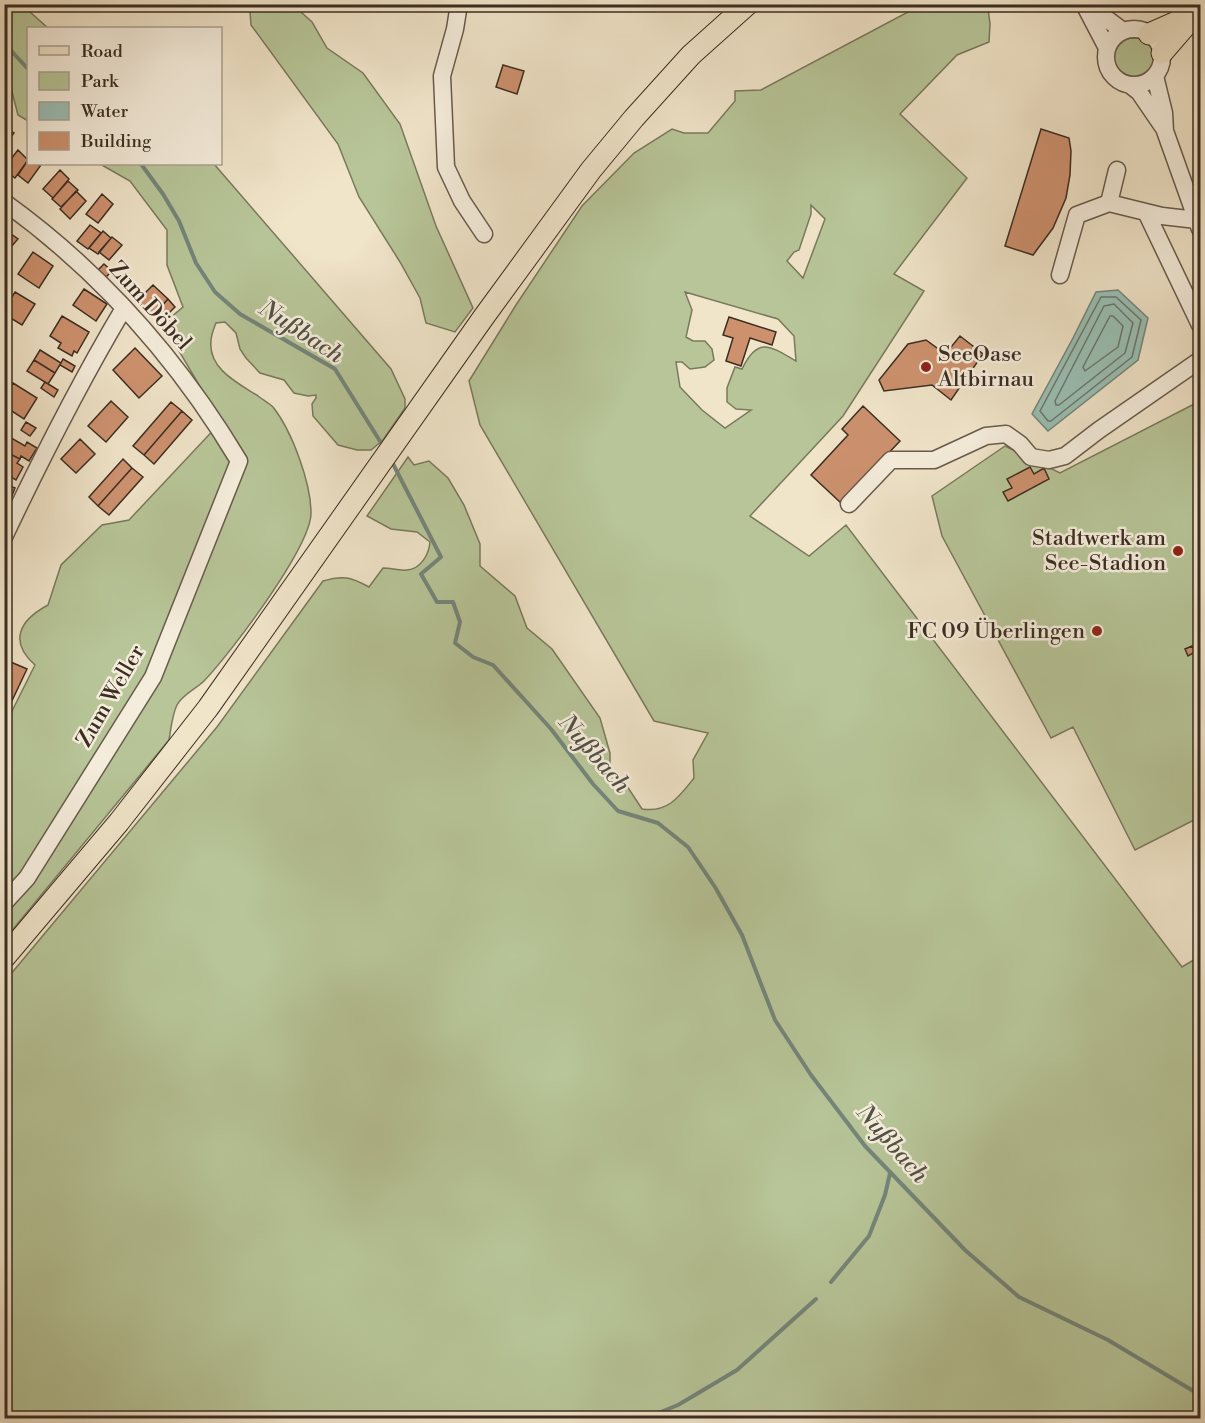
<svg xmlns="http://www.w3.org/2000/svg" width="1205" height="1423" font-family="'Libre Bodoni',serif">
<rect width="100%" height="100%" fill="#f0e4c9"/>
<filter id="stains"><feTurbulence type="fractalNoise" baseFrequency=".00333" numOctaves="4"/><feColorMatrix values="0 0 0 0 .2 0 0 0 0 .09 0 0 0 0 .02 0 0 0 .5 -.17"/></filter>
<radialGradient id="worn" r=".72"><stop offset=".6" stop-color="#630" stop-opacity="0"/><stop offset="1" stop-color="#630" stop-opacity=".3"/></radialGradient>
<path fill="#b7c598" stroke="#79795d" stroke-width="1.5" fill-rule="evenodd" d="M923,4L971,5L988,8L990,24L989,42L957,55L900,114L967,178L894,274L924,291L843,416L750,516L809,556L846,525L1182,967L1200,956V1418H5V981L217,727L323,581C343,575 351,577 369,587L383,568C391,568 399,571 407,570C421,569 429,554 430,542L417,532L391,529L367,516L408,457L414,465L429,461L448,478L464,505L480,544V566L515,596L527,628L552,649L600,718L610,753V773L627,786L642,809C668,813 679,797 694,778L693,760L708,733L654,721L480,425L469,381L516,305L582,206L634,153L672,129L684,133H708L735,101V91L761,90ZM811,205L825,219L803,278L787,261L794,252L799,250L811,214ZM685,292L778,319L794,336L796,361C770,346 758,336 742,369L735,367L727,388V402L736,409L751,410L725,428L702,410L680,387L676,362H682L690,369L705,367L714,360L712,349L705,341H693L686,337L692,310Z
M4,5H22L48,28H28V121L18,115L10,84L5,82Z
M239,5H293L312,22L327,48L363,73L400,124L436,226L473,308L455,332L426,323L420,298L400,262L359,197L338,144L251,25L250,12Z
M1114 58a20 20 0 1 1 40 0a20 20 0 1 1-40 0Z
M100,164H214L391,369L405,399V408L383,440L371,450H357L338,445L313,416L312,404L316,398V395L308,396L294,393L284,380L260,373L246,358L240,349L236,333L225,322L216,323C214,328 211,335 211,341C208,369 238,383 258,396C263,400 269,403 273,407C292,431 311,483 311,513C311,547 230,654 204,681C196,689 183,694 177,705C172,715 171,729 169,740L5,939V735L12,711L35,665C8,641 20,620 48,605L61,565L102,525L129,520L221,422L163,324L183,307L167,265V230L130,181Z
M1200,401V817L1135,850L1073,727L1051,738L942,536L932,496L1005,446L1060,473Z"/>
<path fill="#9abfb4" stroke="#74857a" stroke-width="1.5" d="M1118,290L1148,318L1138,360L1048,431L1032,414L1073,338L1096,292Z"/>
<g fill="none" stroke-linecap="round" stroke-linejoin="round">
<path stroke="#6a766b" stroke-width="1.5" d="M1101,297H1116L1141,320L1132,357L1051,421H1048L1040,411Z
M1114,304L1133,323L1125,353L1059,405H1056L1055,401L1104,306Z
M1110,316H1113L1123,326L1118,347L1085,371L1083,367Z"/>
<path stroke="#74857a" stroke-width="4" d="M4,43L28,69
M141,164L163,194L179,221L196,263L215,292L240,314L335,369L383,446
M391,460L441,557L421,574L437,602H453L460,622L455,643L473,657L493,665L551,729L593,784L618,811L658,823L688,847L715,887L742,935L775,1020L811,1075L865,1146L965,1250L1019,1297L1108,1340L1200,1395
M831,1282L869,1236L885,1195L890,1173
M646,1418L678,1405L737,1370L816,1299"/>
</g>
<path fill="#cd916e" stroke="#3b2d22" stroke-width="1.5" d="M503,65L524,71L517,94L496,87Z
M4,127L14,133L4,146Z
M1041,129L1069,138L1071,151L1070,175L1066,198L1053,228L1033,255L1005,246Z
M18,150L28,160L15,178L4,170V168Z
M28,160V164L41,165L28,183L18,175Z
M60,170L69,179L53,198L43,189Z
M68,181L78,190L61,207L52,199Z
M76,191L86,201L70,219L60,209Z
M102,194L113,204L98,223L86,214Z
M90,225L101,233L88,249L77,241Z
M4,229L18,239L4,255Z
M103,231L111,238L98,254L89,248Z
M112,237L122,245L109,260L99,252Z
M33,252L53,266L39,288L18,274Z
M104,264L112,271L104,279L96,272Z
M153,285L168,299L152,316L137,301Z
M84,289L107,304L96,321L73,305Z
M15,292L35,304L22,325L4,314V310Z
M168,299L175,307L167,315L160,308Z
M62,316L89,332L77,353L74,351L72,356L58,348L61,343L50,336Z
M729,317L776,332L772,345L750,338L741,366L726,361L733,338L723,335Z
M960,336L983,354L951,400L932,385L884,391L879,380L908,344L926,340L941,351V358L943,357Z
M135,348L162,376L139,398L113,370Z
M40,350L61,363L55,373L34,360Z
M63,359L75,366L72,372L60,365Z
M34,360L55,373L48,384L27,371Z
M45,382L58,390L54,397L41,388Z
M13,383L37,398L24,419L4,406V396Z
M111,401L128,417L106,442L88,426Z
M171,402L182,411L144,455L133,446Z
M863,406L900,441L841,503L811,475L848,435L842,429Z
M182,411L192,420L154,464L144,455Z
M26,422L36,428L30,436L21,430Z
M6,435L25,446L27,442L37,448L29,461L21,456L20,459L4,451Z
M80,439L95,454L76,473L61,459Z
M4,451L20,459L17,463L23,467L16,480L6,474L8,471L4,470Z
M123,459L132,468L98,506L89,497Z
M1030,467L1034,474L1044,468L1049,479L1008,501L1003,492L1012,488L1007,479Z
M132,468L143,477L109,515L98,506Z
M4,484L15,488L4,516Z
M1147,561L1151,567L1145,571L1141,564Z
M1192,646L1195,652L1188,656L1185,649Z
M6,660L27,669L9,707L4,705V664Z"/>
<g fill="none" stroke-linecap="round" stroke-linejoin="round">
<defs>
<path id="minor" d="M459,4L455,29L442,76L446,167L462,201L484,234
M1084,4L1107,48
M1088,5L1123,31
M1106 57a28 28 0 1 1 56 0a28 28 0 1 1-56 0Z
M1155,76L1164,113L1165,131L1200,229
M1130,85L1139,92L1165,130
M4,202C100,271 179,361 239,461L153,677L27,878L4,903
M1109,203L1117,170
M1146,212L1200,325
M1060,275L1077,215L1109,203L1162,216L1197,220
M849,504L891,460H934L986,436L1006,434L1020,444L1031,457L1049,460L1065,456L1099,430L1200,360
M4,537C41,459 80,382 124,308"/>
<path id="major" d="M1149,34L1190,16
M1162,53L1200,9
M4,958L119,822L208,708L483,318L591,170L634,118L691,55L748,4"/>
</defs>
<use href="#minor" stroke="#685b4c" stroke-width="19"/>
<use href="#major" stroke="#3b2d22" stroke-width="23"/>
<use href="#minor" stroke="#f5eddc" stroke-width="16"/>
<use href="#major" stroke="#f0e4c9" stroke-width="21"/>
</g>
<g fill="#8f2418" stroke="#f5eddc" stroke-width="2">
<circle cx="926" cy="367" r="6"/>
<circle cx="1178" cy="551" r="6"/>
<circle cx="1097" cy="631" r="6"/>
</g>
<g text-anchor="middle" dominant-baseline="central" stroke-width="5" stroke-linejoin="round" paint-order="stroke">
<g font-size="22" fill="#3b2d22" stroke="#f5eddc">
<text transform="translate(150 306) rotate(48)">Zum Döbel</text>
<text transform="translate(111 696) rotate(-60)">Zum Weller</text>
</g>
<g font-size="22" fill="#3b2d22" stroke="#f5eddc" text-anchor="end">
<text x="938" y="354" text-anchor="start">SeeOase<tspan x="938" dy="25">Altbirnau</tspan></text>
<text x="1166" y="538">Stadtwerk am<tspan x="1166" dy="25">See-Stadion</tspan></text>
<text x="1085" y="631">FC 09 Überlingen</text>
</g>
<g font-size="24" font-style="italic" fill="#535246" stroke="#f5eddc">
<text transform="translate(301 332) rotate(33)">Nußbach</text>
<text transform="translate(594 754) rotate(49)">Nußbach</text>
<text transform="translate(892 1144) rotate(49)">Nußbach</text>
</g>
</g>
<rect width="1205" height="1423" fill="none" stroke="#f0e4c9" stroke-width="24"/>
<rect x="6" y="6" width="1193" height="1411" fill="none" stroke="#3b2d22" stroke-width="3"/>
<rect x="12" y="12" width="1181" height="1399" fill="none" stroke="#3b2d22" stroke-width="1.5"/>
<rect x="27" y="27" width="195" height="138" fill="#f5eddc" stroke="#aba092" stroke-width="1.5"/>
<rect x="39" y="46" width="30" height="9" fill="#f0e4c9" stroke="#aba092" stroke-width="1.5"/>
<text x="81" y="57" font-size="18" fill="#3b2d22">Road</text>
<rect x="39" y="72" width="30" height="18" fill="#b7c598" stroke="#aba092" stroke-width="1.5"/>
<text x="81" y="87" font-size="18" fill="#3b2d22">Park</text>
<rect x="39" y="102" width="30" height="18" fill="#9abfb4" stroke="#aba092" stroke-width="1.5"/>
<text x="81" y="117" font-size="18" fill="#3b2d22">Water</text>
<rect x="39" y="132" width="30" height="18" fill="#cd916e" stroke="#aba092" stroke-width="1.5"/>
<text x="81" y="147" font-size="18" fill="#3b2d22">Building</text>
<rect width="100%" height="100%" filter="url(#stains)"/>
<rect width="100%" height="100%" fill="url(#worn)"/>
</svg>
